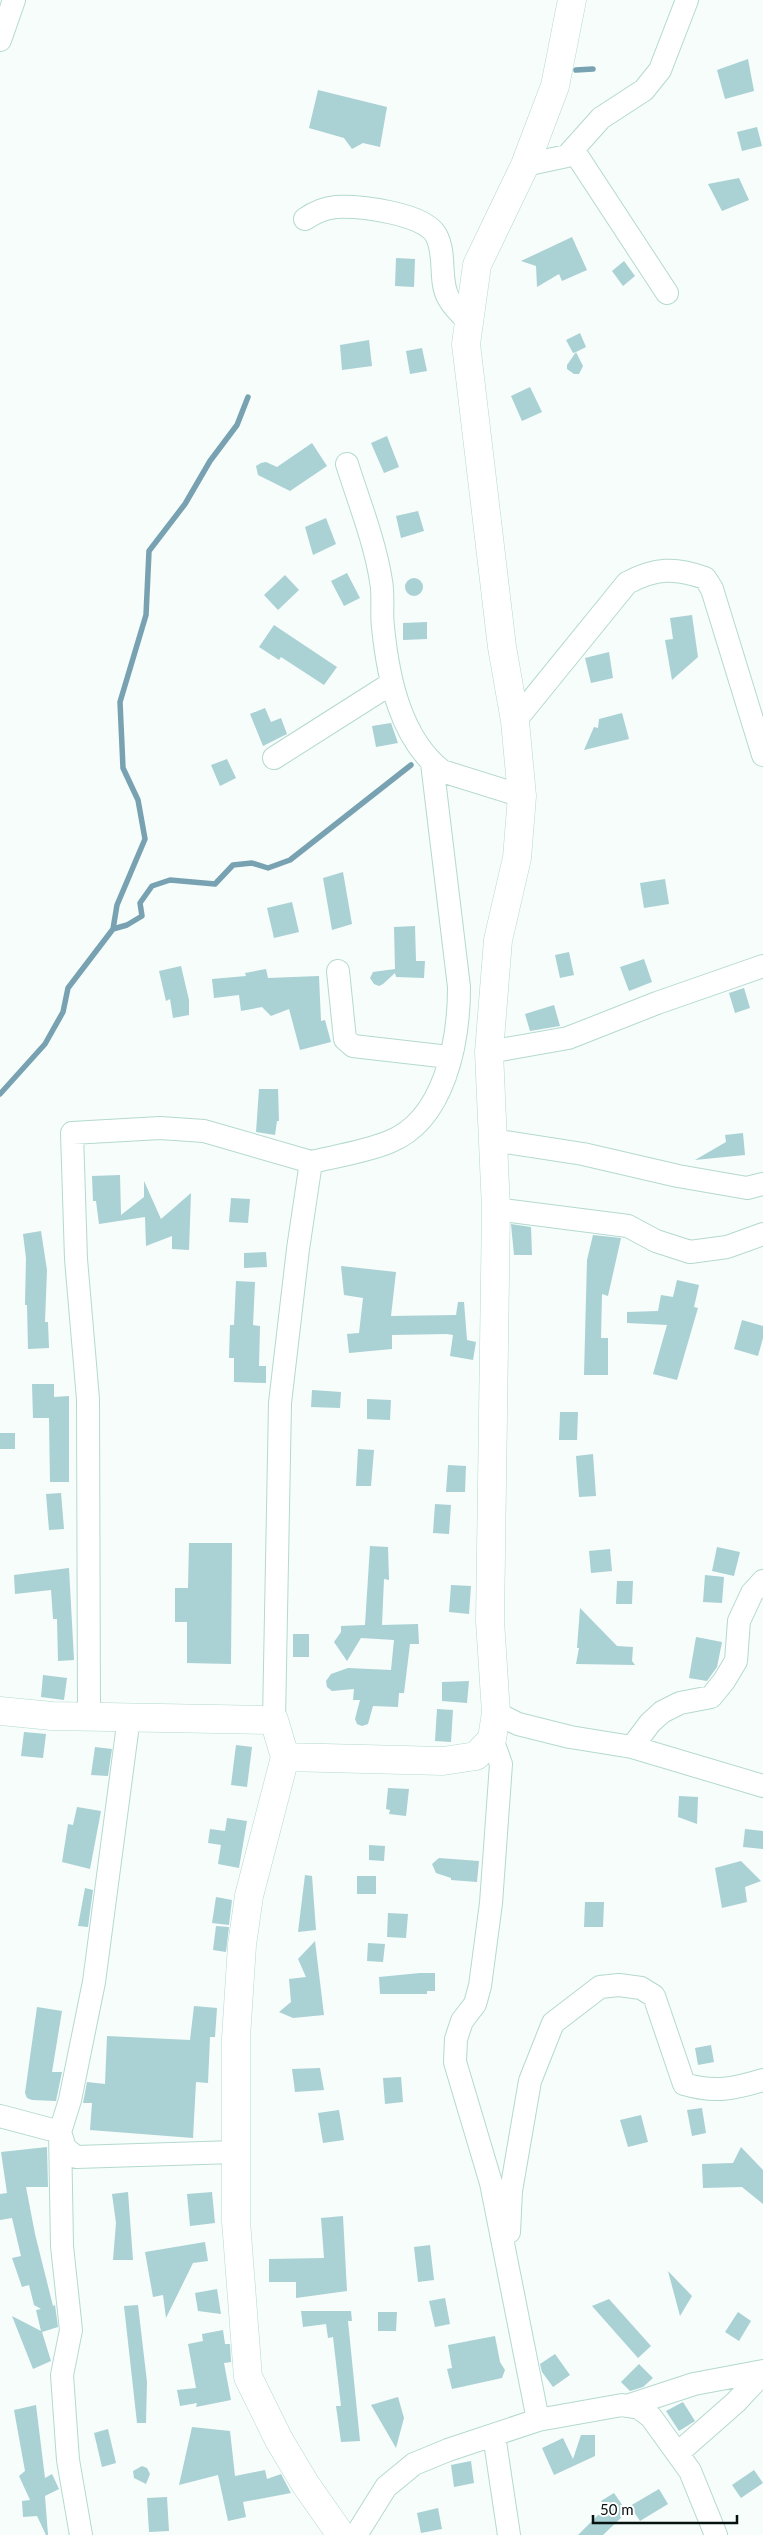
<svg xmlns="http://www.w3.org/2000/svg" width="763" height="2535" font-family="Lato,sans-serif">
<rect width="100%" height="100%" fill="#f6fdfb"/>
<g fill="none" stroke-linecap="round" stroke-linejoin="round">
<path stroke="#78a2b1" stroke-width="5.5" d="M576,70L593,69
M113,929L127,925L142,916L140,903L152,886L170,880L215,884L233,865L252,863L268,868L290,860L411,765
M0,1094L45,1044L63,1012L68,988L113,929L117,905L145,839L138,800L123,768L120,702L146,615L149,551L185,504L210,461L237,425L248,397"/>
</g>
<path fill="#aad1d4" d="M748,59L754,91L725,99L717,70Z
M318,90L387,107L380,147L363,143L352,149L344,138L309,128Z
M757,127L762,146L742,151L737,132Z
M739,178L749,200L722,211L708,184Z
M572,237L587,270L562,281L559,274L537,287L536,266L521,261Z
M396,258L415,259L414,287L395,286Z
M624,261L635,276L623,286L612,271Z
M580,333L586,347L576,352L583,366L579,374H574L567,369V365L576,352L573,353L566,340Z
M369,340L372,366L342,370L340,345Z
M422,348L427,371L410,374L406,351Z
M530,387L542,412L522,421L511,396Z
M387,436L399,467L384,473L371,443Z
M312,443L327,466L290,491L258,475L256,466L261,463L266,462L277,467Z
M418,511L424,531L401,538L396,516Z
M326,518L336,544L313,555L305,527Z
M347,573L360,598L344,606L331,581Z
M285,575L299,590L278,610L264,595Z
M405 587a9 9 0 1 1 18 0a9 9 0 1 1-18 0Z
M692,615L698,657L672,680L665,640L673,639L670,618Z
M427,622V639L403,640V623Z
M274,625L337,667L324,685L281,657L279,660L259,647Z
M609,652L613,678L591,683L585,658Z
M265,708L271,722L281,718L287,734L263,746L250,714Z
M622,713L629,739L584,750L594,727L598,728L599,719Z
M391,723L398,743L376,747L372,726Z
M227,759L236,778L220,786L211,765Z
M343,872L352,924L332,930L323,878Z
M665,879L669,904L644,908L640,883Z
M292,902L299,932L274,938L267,908Z
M415,926L416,961H425L424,978L396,977L395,973L383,984L379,986L374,984L370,978L373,972L395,969L394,927Z
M569,952L574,975L560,978L555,955Z
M644,959L652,982L629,991L620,967Z
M181,966L189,1000V1015L173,1018L170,999L166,1001L159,971Z
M266,969L268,978L319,976L321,1021L325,1020L331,1042L300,1050L289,1009L271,1016L262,1007L241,1011L239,995L214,998L212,979L246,976L245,973Z
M744,988L750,1008L735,1013L729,993Z
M554,1005L560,1026L530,1031L525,1014Z
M259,1089H278L279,1121H277L275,1135L256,1132Z
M743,1133L745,1155L695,1160L726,1142L725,1135Z
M120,1175L121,1215L144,1197V1181L161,1219L191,1193L189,1250L172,1249V1236L146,1246L145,1217L99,1224L96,1201H93L92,1176Z
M231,1198L250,1199L248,1223L229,1222Z
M511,1224L531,1227L532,1255H514Z
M41,1231L47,1270L45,1322H48L49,1348L28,1349L27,1305H25L26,1258L23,1234Z
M593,1235L621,1238L608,1296L602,1294L601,1338H608V1375H584L587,1260Z
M266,1252L267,1267L244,1268V1253Z
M341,1266L396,1272L391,1316L456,1315L458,1302H464L467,1340L476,1342L473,1360L450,1356L453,1335L447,1334L392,1335V1349L349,1353L347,1334L359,1333L363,1298L344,1295Z
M677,1280L699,1285L694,1307L698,1308L677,1380L653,1374L667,1325L627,1323V1312L658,1311L661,1295L673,1297Z
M236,1281L255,1282L253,1325L260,1326L259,1366H266V1383L234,1382V1358H229L230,1325H234Z
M742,1320L763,1326V1338L758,1356L734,1349Z
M32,1384H54V1397L69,1396V1482H50L49,1418H33Z
M312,1390L341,1392L340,1408L311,1407Z
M367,1399L391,1400L390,1420L367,1419Z
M560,1412H578L577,1440H559Z
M0,1433H15V1449H0Z
M358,1449L374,1450L371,1486H356Z
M593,1454L596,1496L579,1497L576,1456Z
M448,1465L466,1466L465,1492H446Z
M61,1493L64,1529L49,1530L46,1494Z
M435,1504L451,1505L449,1534L433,1533Z
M189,1543H232L231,1664L187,1663V1622H175V1588H188Z
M370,1546L388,1547L389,1580L384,1579L382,1625L418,1624L419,1644H410L404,1693H399L398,1707L373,1706L368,1724L362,1726L357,1724L355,1719L360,1700H353L354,1689L332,1691L327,1687L326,1681L331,1674L348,1668L391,1670L394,1640L361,1638L347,1661L334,1642L341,1632V1626L365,1625Z
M717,1547L740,1552L734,1576L712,1571Z
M610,1549L612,1571L591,1573L589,1551Z
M69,1568L74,1660L58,1661L57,1619H53L51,1590L15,1594L14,1575Z
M705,1575L724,1577L722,1603L703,1602Z
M617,1581H633L632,1604H616Z
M451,1585L471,1586L469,1614L449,1612Z
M580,1608L617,1646L633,1647L632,1661L635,1665L576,1664L579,1648H577Z
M293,1634H309V1657H293Z
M696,1637L722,1642L717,1667L707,1681L689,1678Z
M43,1675L67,1678L64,1700L41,1697Z
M469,1681L467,1703L442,1701V1682Z
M437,1709L453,1710L451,1742L435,1741Z
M24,1732L46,1734L43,1758L21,1756Z
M236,1745L252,1747L247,1787L231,1785Z
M95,1747L112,1749L108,1776L91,1775Z
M388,1788L409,1789L406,1816L389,1814L390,1810L386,1809Z
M679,1796L698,1797L697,1824L678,1817Z
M77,1807L101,1811L90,1869L62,1862L68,1824L73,1825Z
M227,1818L247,1821L239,1868L218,1864L221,1845L208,1843L210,1829L225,1831Z
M745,1829L763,1831V1849L743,1847Z
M369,1845L385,1846L384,1861L369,1860Z
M439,1858L479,1861L477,1882L451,1880V1878L436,1873L432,1864Z
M741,1861L761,1881L745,1887L747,1902L722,1908L715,1868Z
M305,1875L312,1876L316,1930L298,1932Z
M357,1876H376V1894H357Z
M85,1888L93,1890L88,1927L78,1926Z
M216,1897L232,1900L229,1925L212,1923Z
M585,1902H604L603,1927H584Z
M388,1913L408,1914L406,1938L387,1937Z
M216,1926L229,1927L226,1952L213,1950Z
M315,1941L324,2015L293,2018L279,2012L291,2002L289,1979L306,1977L298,1959Z
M368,1943L385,1944L383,1962L367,1961Z
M420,1973H435V1991H427V1994H380L379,1977Z
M194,2006L217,2008L215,2037H210L208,2083L196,2082L193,2138L90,2130L92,2103H83L87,2082L105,2084L107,2036L190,2040Z
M37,2007L62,2011L52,2072H62L56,2101L32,2100L27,2098L25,2093Z
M711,2045L714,2062L698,2065L695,2048Z
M320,2068L324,2090L295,2092L292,2069Z
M401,2077L403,2102L385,2104L383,2078Z
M702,2108L706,2133L692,2136L687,2110Z
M339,2110L344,2140L323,2143L318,2113Z
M641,2115L648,2142L628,2147L620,2120Z
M47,2147L48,2187H26L35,2234L53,2306L55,2305L58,2327L42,2332L51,2361L33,2369L12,2316L41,2331L36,2310L41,2309L34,2305L29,2285L22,2287L12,2258L21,2256L12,2218L0,2220V2194L7,2193L1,2152Z
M741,2147L763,2170V2204L742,2187L703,2188L702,2164L733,2163Z
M128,2192L133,2260H113L116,2223L112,2194Z
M212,2192L215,2223L190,2226L187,2194Z
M343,2216L347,2291L296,2298V2282H269V2259L324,2258L321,2218Z
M205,2242L208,2261L193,2263L166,2318L163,2295L153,2297L145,2252Z
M430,2245L434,2280L418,2282L414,2247Z
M668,2271L692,2296L680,2316Z
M217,2289L221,2314L198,2311L195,2293Z
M445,2298L450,2324L435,2327L429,2301Z
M609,2299L651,2346L638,2358L592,2306Z
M138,2305L147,2382L146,2423H137L124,2306Z
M301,2311H351L352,2321H348L360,2441L341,2442L336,2406H341L333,2337L328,2338L326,2324L303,2327Z
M378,2312H397L396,2331H378Z
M738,2312L751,2321L739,2341L725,2332Z
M223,2330L225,2344H230L231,2362L224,2363L231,2400L196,2407L197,2403L180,2406L177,2390L196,2388L188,2344L203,2341L202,2334Z
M495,2336L500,2362L505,2370L502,2378L452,2389L447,2369L452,2368L448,2345Z
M555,2354L570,2375L553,2387L542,2372L540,2364Z
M639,2364L653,2378L643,2387L630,2391L621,2382Z
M398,2397L404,2418L396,2448L371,2405Z
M683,2402L695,2421L679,2431L666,2411Z
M36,2405L45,2478L52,2474L59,2489L45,2496L48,2535H46L37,2516L23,2517L22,2501L30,2500L19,2476L25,2471L14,2410Z
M192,2427L230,2431L235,2476L265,2470L267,2479L281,2474L291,2493L243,2502L246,2517L228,2521L218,2475L179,2485Z
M108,2429L116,2463L102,2467L94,2433Z
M581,2435H595V2456L554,2475L542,2448L563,2438L573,2459Z
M471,2461L474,2483L454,2487L451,2465Z
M142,2466L147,2468L150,2474L146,2484L134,2478L133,2471Z
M754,2470L763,2483L741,2498L732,2485Z
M659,2489L668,2504L640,2521L630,2506Z
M614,2493L627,2512L603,2535H578L605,2508L601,2501Z
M167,2497L169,2531L149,2532L147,2498Z
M438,2508L442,2529L421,2533L417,2513Z"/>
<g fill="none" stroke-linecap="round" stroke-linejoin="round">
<defs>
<path id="street" d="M0,40L14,0
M574,151L667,293
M525,165L567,156L601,118L644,90L660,70L687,0
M305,219C315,212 324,208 336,207C360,206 424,213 436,235C447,255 438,281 449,299C454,308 462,315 469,322
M347,464C359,502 375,542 381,581C384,596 381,612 383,627C388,677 400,738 442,771L522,796
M515,721L627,583C655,568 675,567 705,578L712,589L763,755
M274,758L392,683
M338,971L345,1039L353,1046L449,1057
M489,1052L568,1038L657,1003L763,966
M492,1140L583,1154L678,1176L747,1188L763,1184
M311,1162C337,1156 364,1152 389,1142C445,1120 459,1041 459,987L432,763
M496,1209L628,1226L656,1241L690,1252L727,1247L763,1234
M496,1713L518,1724L570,1737L632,1747L763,1786
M89,1716L88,1399L76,1259L72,1133L160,1128L204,1131L311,1162L298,1249L280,1403L274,1720
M129,1717L94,1982L70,2100L60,2132L65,2148L76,2157L235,2152
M492,1739L501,1764L491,1903L480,1986L475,2004L462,2021L456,2039L455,2062L491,2183L538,2420
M632,1747L650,1723L662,1712L680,1703L711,1697L724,1681L736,1661L739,1621L752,1593L763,1581
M0,2116L60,2132L62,2246L71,2330L62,2375L68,2460L81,2535
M509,2232L511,2191L530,2081L553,2023L600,1987L619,1985L641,1988L654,1996L684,2084C715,2093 733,2089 763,2080
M627,2406L694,2384L763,2371
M494,2435L509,2535
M678,2453L736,2402L763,2373
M356,2535L386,2487L414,2464L448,2450L538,2420L622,2405L639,2408L651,2417L690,2471L716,2535"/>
<path id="secondary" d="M0,1711L52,1716L274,1720L285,1757L249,1896L242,1945L236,2038V2221L248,2377L279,2440L306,2485L341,2535
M285,1757L443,1761L476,1756L492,1739L496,1713L490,1621L496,1209L489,1052L498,940L517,858L522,796L515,721L502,647L466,344L477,265L525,165L555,86L572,0"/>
</defs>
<use href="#street" stroke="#b4d9cf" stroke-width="24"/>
<use href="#secondary" stroke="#b4d9cf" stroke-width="29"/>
<use href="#street" stroke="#fff" stroke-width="22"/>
<use href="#secondary" stroke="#fff" stroke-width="28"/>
</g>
<path d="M593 2515v8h144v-8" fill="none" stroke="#05120f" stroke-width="2.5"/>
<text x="600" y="2515" font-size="15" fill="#05120f" stroke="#ffffff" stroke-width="4" paint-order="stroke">50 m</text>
</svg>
